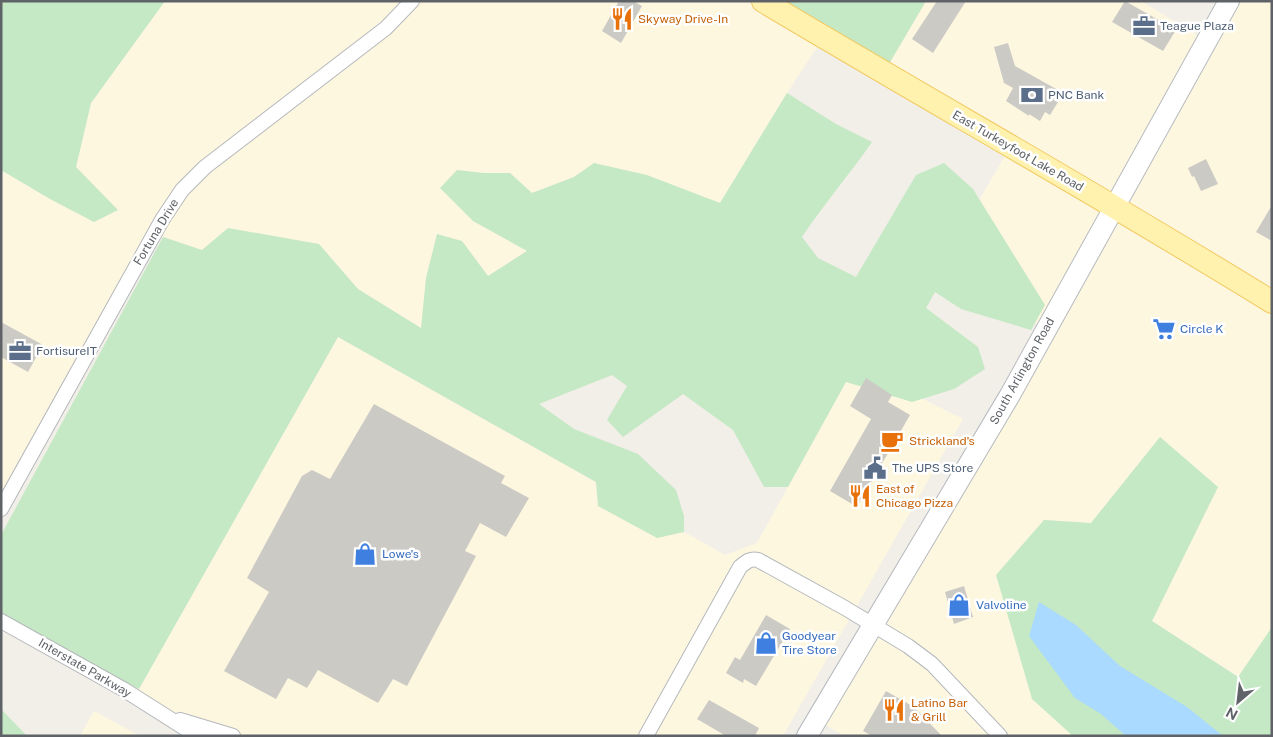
<svg xmlns="http://www.w3.org/2000/svg" width="1273" height="737" font-family="'Public Sans',sans-serif">
<rect width="100%" height="100%" fill="#f1efe8"/>
<path fill="#fef7e0" d="M165,1H763L824,37L787,93L720,203L688,192L594,163L574,177L532,193L510,173H484L473,221L528,250L488,276L462,241L426,278L422,329L358,289L318,244L202,251L154,233L1,510V170L50,199L94,222L117,210L76,167L91,103Z
M926,1H1141L1207,41L1229,1H1272V627L1239,677L1152,621L1218,487L1160,437L1091,523L1044,520L1032,699L1073,736H840L841,734L817,720L1046,330L944,261L1010,147L884,72Z
M338,337L725,555L757,543L855,365L963,419L783,736H233L167,716L135,696Z
M94,711L140,736H80Z"/>
<path fill="#c5e8c5" d="M1,1H165L91,103L76,167L118,210L94,222L50,199L1,170Z
M779,1H926L889,64Z
M787,93L836,124L872,142C849,175 824,204 802,237L818,258L856,277L916,175L944,163L973,189L1045,305L1031,330L961,309L935,292L926,308L978,347L985,369L954,389L912,402L846,382L788,487H764L733,430L683,394L623,437L607,420L627,386L612,375L539,404L574,429L638,454L676,490L684,516V532L657,538L598,506L596,482L338,337L139,689L95,668L1,614V535L163,237L202,250L228,228L319,244L358,289L421,328L426,278L437,234L462,241L488,276L527,251L473,221L440,188L457,170L484,173H510L532,193L574,177L594,163L647,175L720,203Z
M1160,437L1218,487L1152,621L1238,677L1272,627V736H1073L1032,699L996,575L1044,520L1091,523Z
M1,709L27,736H1Z"/>
<path fill="#aadaff" d="M1039,602L1076,625L1120,666L1187,707L1223,736H1126L1101,714L1075,698L1029,636Z"/>
<path fill="#cccac5" d="M619,1H633L642,6L621,43L602,31Z
M937,1H966L933,53L912,39Z
M1125,1L1176,30L1163,51L1112,22Z
M1008,43L1015,66L1058,90L1053,99L1058,102L1050,115L1045,112L1040,121L1029,114V116L1006,101L1013,88L1004,83L994,47Z
M1206,159L1218,184L1201,191L1194,176L1192,177L1188,168Z
M1272,205V241L1256,232Z
M1,322L43,345L28,372L1,357Z
M866,378L892,395L888,402L910,415L857,507L830,491L871,419L850,406Z
M374,404L505,476L501,483L529,498L506,537L480,523L465,551L476,556L407,686L393,679L378,703L318,670L307,688L288,678L276,699L224,671L269,592L247,578L302,476L312,470L330,479Z
M964,586L973,617L954,624L945,592Z
M766,615L790,629L756,686L744,679L743,683L726,673L735,657L740,660Z
M886,691L914,707L942,736H872L863,731Z
M709,700L759,728L755,736H726L697,719Z"/>
<g fill="none" stroke-linecap="round" stroke-linejoin="round">
<defs>
<path id="minor" d="M1,509L162,220L182,190L205,167L386,28L412,1
M1,621L123,689L197,736
M180,720L233,736
M646,736L740,567C746,562 750,558 758,560L845,608L908,646L932,664L1000,736"/>
<path id="secondary" d="M807,736L1010,395L1229,1"/>
<path id="primary" d="M763,1C932,102 1104,198 1272,302"/>
</defs>
<use href="#minor" stroke="#b5b8bc" stroke-width="16"/>
<use href="#secondary" stroke="#b6babf" stroke-width="22"/>
<use href="#primary" stroke="#f2c960" stroke-width="24"/>
<use href="#minor" stroke="#fff" stroke-width="14"/>
<use href="#secondary" stroke="#fff" stroke-width="20"/>
<use href="#primary" stroke="#fff2af" stroke-width="22"/>
</g>
<defs>
<symbol id="restaurant-bare" viewBox="-9 -9 18 18"><path d="M-5-6h1v4h1v-4h1v4h1v-4h1v5L-1.5 .5V6h-2V.5L-5-1ZM5-6V6H3V1.5H1.5Q1.5-4 5-6Z" fill="#e8710a" stroke="#fff" stroke-width="2.5" paint-order="stroke"/></symbol>
<symbol id="office-bare" viewBox="-9 -9 18 18"><path d="M-6-3h4V-5.5h4V-3h4V5H-6ZM-1-4.5V-3h2v-1.5ZM-6 0V1H6V0Z" fill="#5c6f8a" stroke="#fff" stroke-width="2.5" paint-order="stroke"/></symbol>
<symbol id="bank-bare" viewBox="-9 -9 18 18"><path d="M-6-4H6V4H-6ZM0-2.3a2.3 2.3 0 1 0 0 4.6a2.3 2.3 0 1 0 0-4.6Z" fill="#5c6f8a" stroke="#fff" stroke-width="2.5" paint-order="stroke"/></symbol>
<symbol id="supermarket-bare" viewBox="-9 -9 18 18"><path d="M-6-5.5h2.5l.6 2H6L4.5 2H-2.5L-4.4-4H-6ZM-1.5 3.2a1.3 1.3 0 1 0 .1 0ZM3 3.2a1.3 1.3 0 1 0 .1 0Z" fill="#3f7fe0" stroke="#fff" stroke-width="2.5" paint-order="stroke"/></symbol>
<symbol id="cafe-bare" viewBox="-9 -9 18 18"><path d="M-5.5-4.5H6V0H3Q3 3.5 0 3.5H-2.5Q-5.5 3.5-5.5 0ZM3-3.2v2h1.7v-2ZM-6 4.5H4V6H-6Z" fill="#e8710a" stroke="#fff" stroke-width="2.5" paint-order="stroke"/></symbol>
<symbol id="civic-bare" viewBox="-9 -9 18 18"><path d="M-.6-6.5H3V-4.5H.6V-3L4-1V1h2V6H-6V1h2V-1L-.6-3ZM-1.2 2.5V6h2.4V2.5Z" fill="#5c6f8a" stroke="#fff" stroke-width="2.5" paint-order="stroke"/></symbol>
<symbol id="shop-bare" viewBox="-9 -9 18 18"><path d="M-5-2.5h2.3a2.7 3.5 0 0 1 5.4 0H5L5.5 6h-11ZM-1.5-2.5h3a1.5 2.3 0 0 0-3 0Z" fill="#3f7fe0" stroke="#fff" stroke-width="2.5" paint-order="stroke"/></symbol>
</defs>
<g fill-rule="evenodd">
<use href="#restaurant-bare" x="606" y="3" width="32" height="32"/>
<use href="#office-bare" x="1128" y="10" width="32" height="32"/>
<use href="#bank-bare" x="1016" y="79" width="32" height="32"/>
<use href="#supermarket-bare" x="1148" y="313" width="32" height="32"/>
<use href="#office-bare" x="4" y="335" width="32" height="32"/>
<use href="#cafe-bare" x="876" y="425" width="32" height="32"/>
<use href="#civic-bare" x="859" y="452" width="32" height="32"/>
<use href="#restaurant-bare" x="844" y="480" width="32" height="32"/>
<use href="#shop-bare" x="349" y="538" width="32" height="32"/>
<use href="#shop-bare" x="943" y="589" width="32" height="32"/>
<use href="#shop-bare" x="750" y="627" width="32" height="32"/>
<use href="#restaurant-bare" x="878" y="694" width="32" height="32"/>
</g>
<g text-anchor="middle" dominant-baseline="central" stroke-width="5" stroke-linejoin="round" paint-order="stroke">
<g font-size="12" fill="#c56008" stroke="#fff" text-anchor="start">
<text x="638" y="19">Skyway Drive-In</text>
<text x="909" y="441">Strickland's</text>
<text x="876" y="489">East of<tspan x="876" dy="14">Chicago Pizza</tspan></text>
<text x="911" y="703">Latino Bar<tspan x="911" dy="14">&amp; Grill</tspan></text>
</g>
<g font-size="12" fill="#4e5e75" stroke="#fff" text-anchor="start">
<text x="1160" y="26">Teague Plaza</text>
<text x="1048" y="95">PNC Bank</text>
<text x="36" y="351">FortisureIT</text>
<text x="892" y="468">The UPS Store</text>
</g>
<g font-size="12" fill="#5f6368" stroke="#fff">
<text transform="translate(1018 151) rotate(30)">East Turkeyfoot Lake Road</text>
<text transform="translate(156 232) rotate(-59)">Fortuna Drive</text>
<text transform="translate(1022 371) rotate(-61)">South Arlington Road</text>
<text transform="translate(85 668) rotate(30)">Interstate Parkway</text>
</g>
<g font-size="12" fill="#366cbe" stroke="#fff" text-anchor="start">
<text x="1180" y="329">Circle K</text>
<text x="382" y="554">Lowe's</text>
<text x="976" y="605">Valvoline</text>
<text x="782" y="636">Goodyear<tspan x="782" dy="14">Tire Store</tspan></text>
</g>
</g>
<rect width="1273" height="737" fill="none" stroke="#5f6368" stroke-width="5"/>
<g transform="translate(1238 702) rotate(208)" stroke="#ffffff" stroke-width="4" paint-order="stroke">
<path d="M0-4L9 19L0 12L-9 19Z" fill="#5f6368"/>
<text y="-8" font-size="14" font-weight="bold" text-anchor="middle" fill="#5f6368">N</text>
</g>
</svg>
